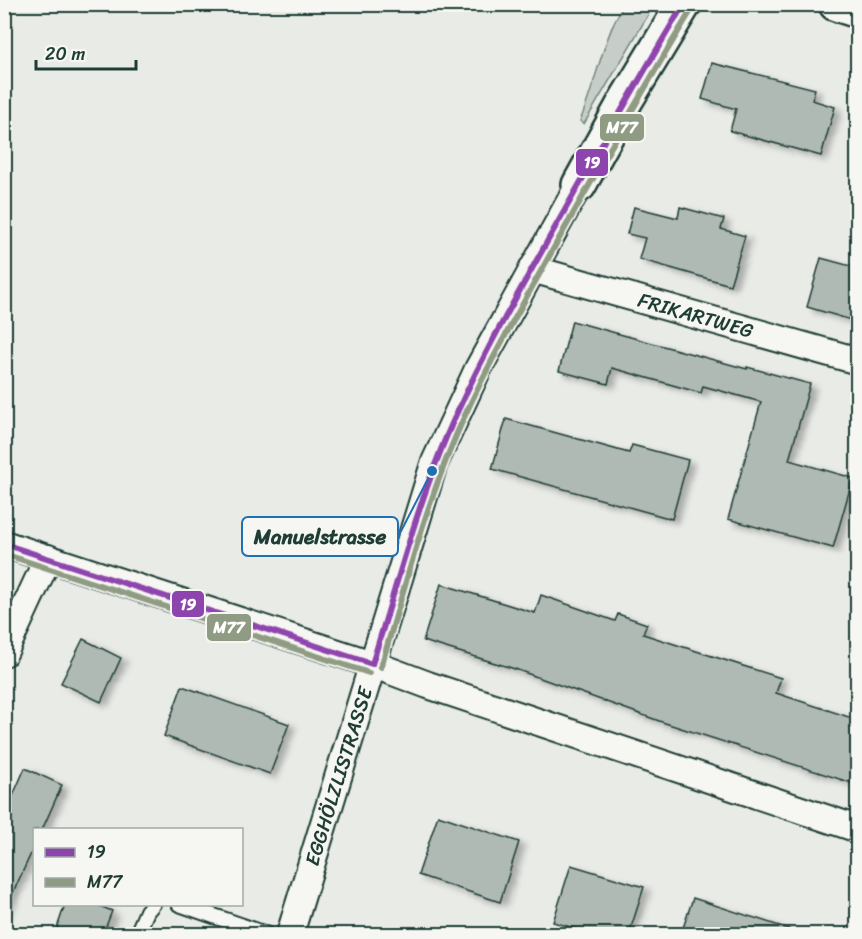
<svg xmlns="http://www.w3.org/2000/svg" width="862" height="939" font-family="Sriracha,sans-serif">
<defs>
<filter id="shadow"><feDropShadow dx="6" dy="4" stdDeviation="3" flood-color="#0004"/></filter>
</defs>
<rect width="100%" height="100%" fill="#e9ebe7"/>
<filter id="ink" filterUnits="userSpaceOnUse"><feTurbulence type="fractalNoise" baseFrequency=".0167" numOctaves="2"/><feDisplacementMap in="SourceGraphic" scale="12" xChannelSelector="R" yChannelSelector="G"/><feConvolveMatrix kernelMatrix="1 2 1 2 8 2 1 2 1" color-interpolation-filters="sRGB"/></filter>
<g filter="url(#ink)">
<path fill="#c7cec9" stroke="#73867e" stroke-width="1.5" d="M624,4L654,5L584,124L580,121C596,83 602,40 624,4Z"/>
<path fill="#b0bab5" stroke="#1f3d34" stroke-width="1.5" filter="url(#shadow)" d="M712,63L815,89L812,100L835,107L821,156L730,131L736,109L702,99Z
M634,207L678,218L680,207L724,219L721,229L745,236L730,285L639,259L645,238L627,234Z
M821,258L858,268V322L807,307Z
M572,321L747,369V367L810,384L789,460L853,478L833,548L728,519L761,402L703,386L701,393L612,368L608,384L559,371Z
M506,419L629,453L632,445L688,460L672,519L492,469Z
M441,584L535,613L541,595L615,621L618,614L647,624L643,634L781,678L776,693L858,720V785L662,722L515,669L423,641Z
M83,639L121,658L101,702L61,683Z
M182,686L289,724L270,774L164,736Z
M25,768L62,785L42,830H34V847L4,912V797L11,800Z
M438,815L519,842L500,902L418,875Z
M571,865L644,887L629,934H595L553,922Z
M693,898L789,929L788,934H681Z
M65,904H95L112,911L103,934H55Z"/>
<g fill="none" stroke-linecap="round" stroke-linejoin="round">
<defs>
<path id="service" d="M179,904L266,934
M137,934L147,911L153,904"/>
<g id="minor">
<path id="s1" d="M532,269L858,361"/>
<path d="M4,544L372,664L428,685L858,829"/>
<path d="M4,653L48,558"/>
<path id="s2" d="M290,934L434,464L478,369L579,185"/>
</g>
<path id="tertiary" d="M836,4L858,11
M579,185L626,100L684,4"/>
</defs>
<use href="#service" stroke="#1f3d34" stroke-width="18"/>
<use href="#minor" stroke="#1f3d34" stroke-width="30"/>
<use href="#tertiary" stroke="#1f3d34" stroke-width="38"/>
<use href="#service" stroke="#f6f6f2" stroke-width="14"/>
<use href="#minor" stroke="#f6f6f2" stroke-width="26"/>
<use href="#tertiary" stroke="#f6f6f2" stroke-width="33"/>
<defs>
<path id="bus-1" d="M4,544L372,664
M372,664C396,588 416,509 447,435C474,371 509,310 543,249C589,167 635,85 684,4"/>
<path id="bus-2" d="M4,554L369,673
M381,667C404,590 424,511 455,438C482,374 518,313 551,253C597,171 643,89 692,9"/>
</defs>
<use href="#bus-1" stroke="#f6f6f2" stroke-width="10"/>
<use href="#bus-2" stroke="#f6f6f2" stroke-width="10"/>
<use href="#bus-1" stroke="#8e44ad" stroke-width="6"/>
<use href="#bus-2" stroke="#8f9b82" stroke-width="6"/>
</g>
</g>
<g text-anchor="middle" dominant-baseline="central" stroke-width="4.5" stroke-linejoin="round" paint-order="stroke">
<g font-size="20" fill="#1f3d34" stroke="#f6f6f2">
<text stroke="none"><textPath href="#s1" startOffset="170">FRIKARTWEG</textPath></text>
<text stroke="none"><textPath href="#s2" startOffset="165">EGGHÖLZLISTRASSE</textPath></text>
</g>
</g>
<path fill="none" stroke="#1f6fb2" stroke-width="2" d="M432 471L398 537"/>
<circle fill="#1f6fb2" stroke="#f6f6f2" stroke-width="2" cx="432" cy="471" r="6"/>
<rect fill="#f6f6f2" stroke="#1f6fb2" stroke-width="2" x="242" y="517" width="156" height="39" rx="6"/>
<g font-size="21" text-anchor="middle" font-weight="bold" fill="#1f3d34">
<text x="320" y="544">Manuelstrasse</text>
</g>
<g stroke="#f6f6f2" stroke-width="2">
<rect x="599" y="113" width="46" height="29" rx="6" fill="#8f9b82"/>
<rect x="575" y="148" width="34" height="29" rx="6" fill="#8e44ad"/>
<rect x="171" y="590" width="34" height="28" rx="6" fill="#8e44ad"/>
<rect x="206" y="613" width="46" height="29" rx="6" fill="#8f9b82"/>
</g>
<g font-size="16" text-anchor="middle" font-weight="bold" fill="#fff">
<text x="622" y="133">M77</text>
<text x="592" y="168">19</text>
<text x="188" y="610">19</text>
<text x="229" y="633">M77</text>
</g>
<rect width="862" height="939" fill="none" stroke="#f6f6f2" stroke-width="24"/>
<rect x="12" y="12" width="838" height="915" fill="none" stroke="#1f3d34" stroke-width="2" filter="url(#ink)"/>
<rect x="33" y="828" width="210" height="78" fill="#f6f6f2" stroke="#a0aca6" stroke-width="1.5"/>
<rect x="45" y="848" width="30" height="9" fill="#8e44ad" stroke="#a0aca6" stroke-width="1.5"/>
<text x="87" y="858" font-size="18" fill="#1f3d34">19</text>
<rect x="45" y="878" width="30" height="9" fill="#8f9b82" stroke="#a0aca6" stroke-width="1.5"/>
<text x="87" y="888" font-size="18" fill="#1f3d34">M77</text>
<path d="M36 60v9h100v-9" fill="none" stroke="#1f3d34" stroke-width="3"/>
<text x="45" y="60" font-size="18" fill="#1f3d34" stroke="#f6f6f2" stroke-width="4.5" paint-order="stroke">20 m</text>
</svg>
